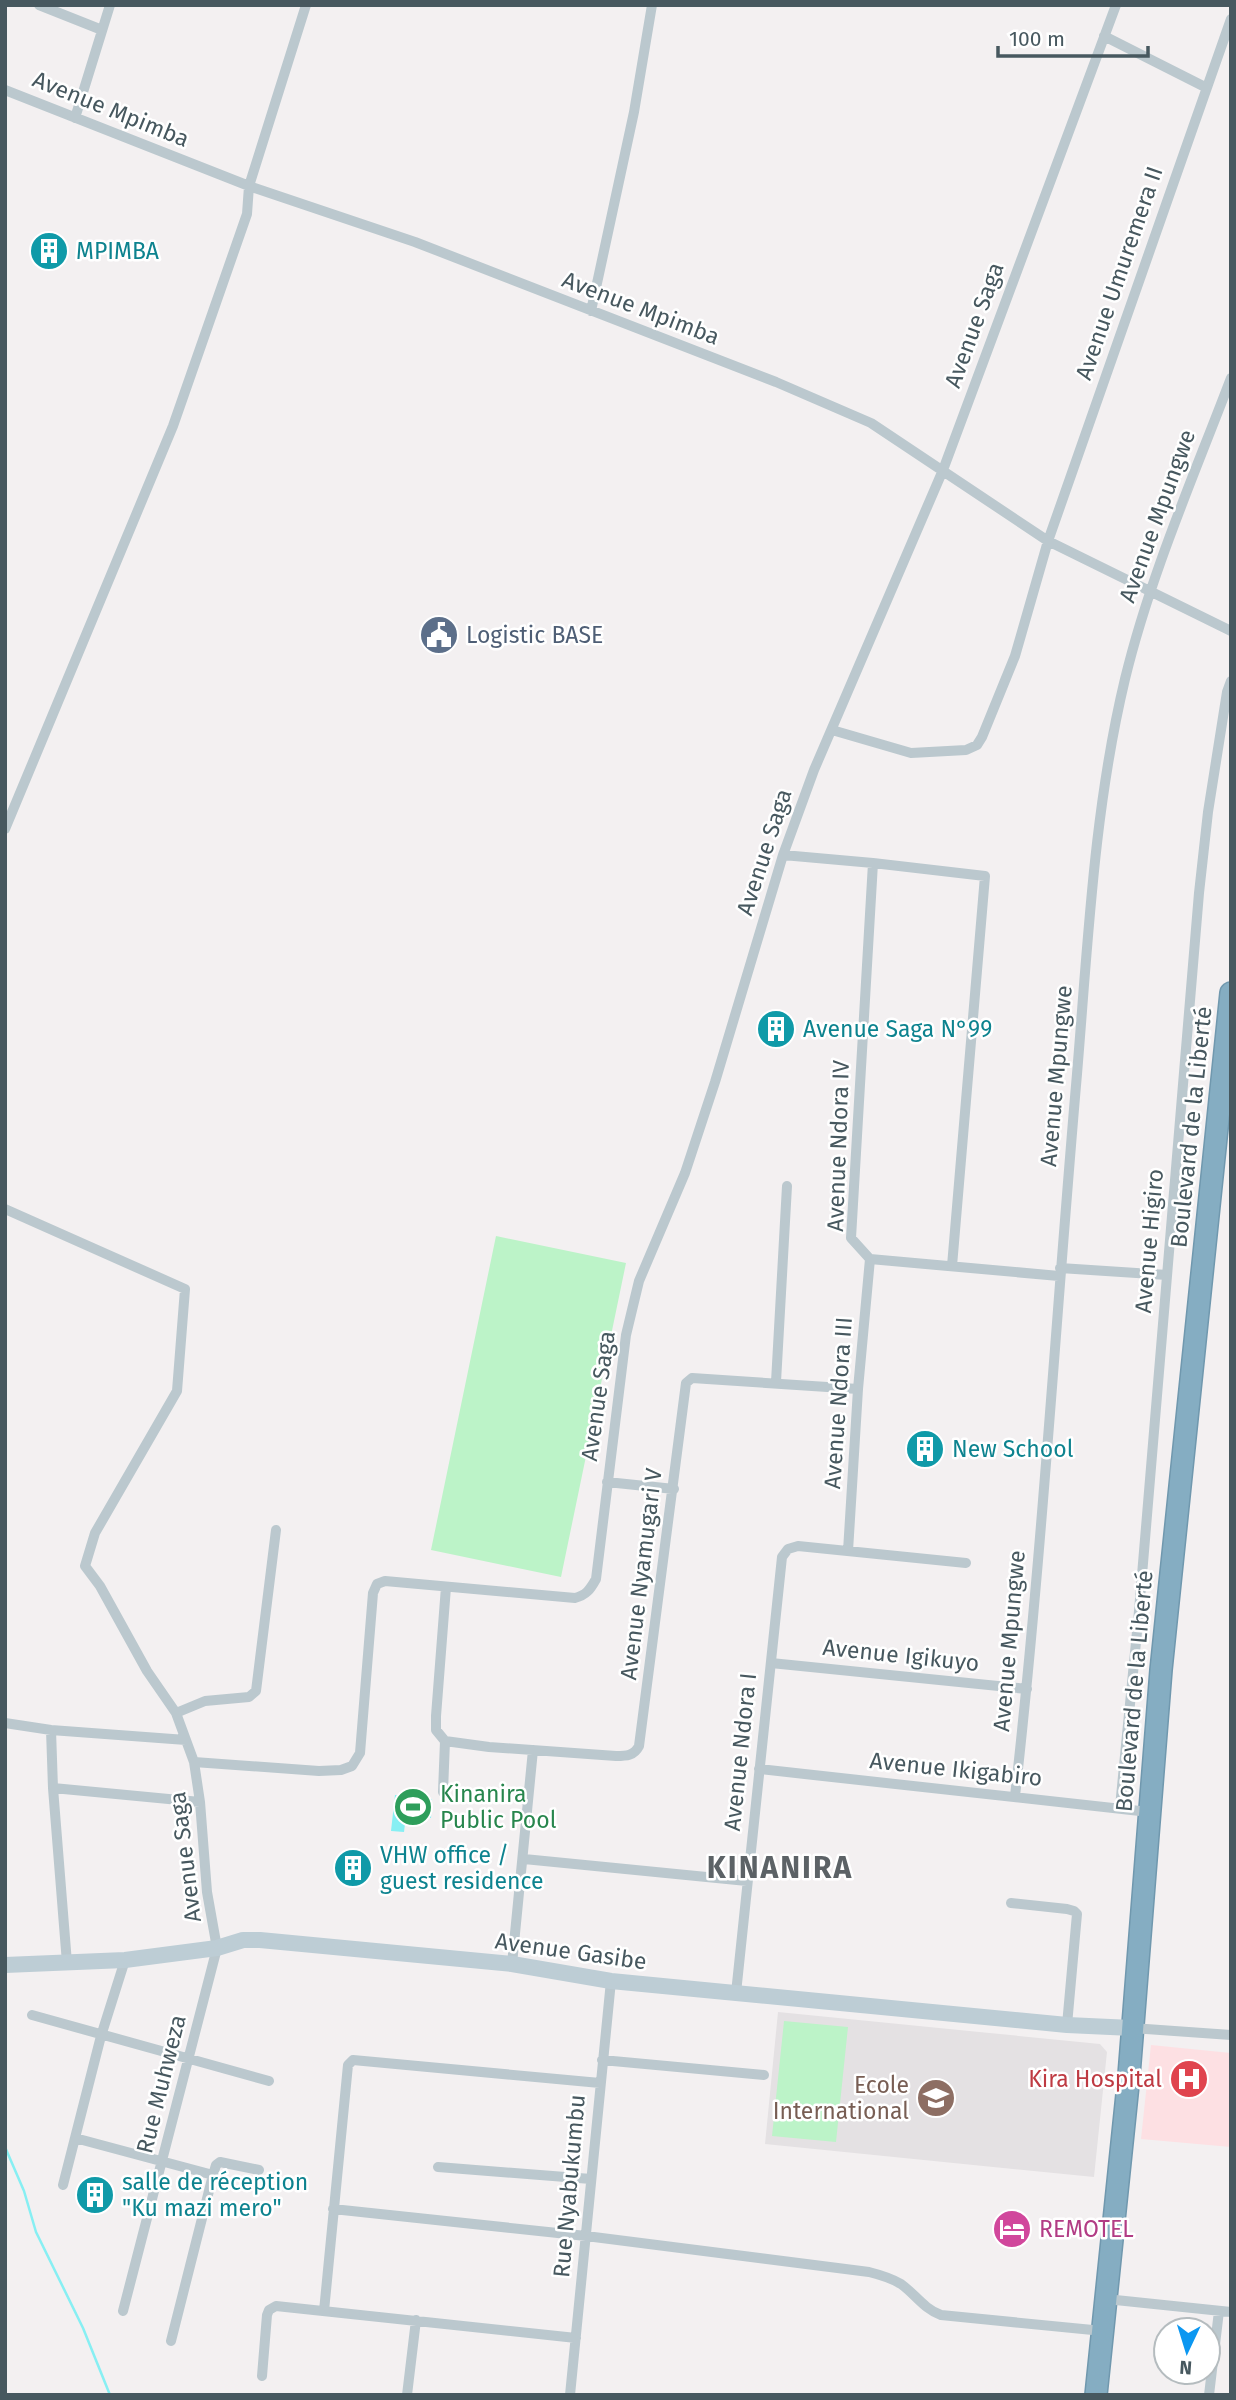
<svg xmlns="http://www.w3.org/2000/svg" width="1236" height="2400" font-family="'Fira Sans',sans-serif">
<rect width="100%" height="100%" fill="#f3f0f1"/>
<path fill="#e4e1e3" d="M778,2012L1100,2044L1107,2052L1094,2177L765,2144Z"/>
<path fill="#fde0e3" d="M1151,2045L1231,2053V2147L1141,2139Z"/>
<path fill="#bcf3c8" d="M496,1236L626,1263L561,1577L431,1550Z
M784,2021L848,2027L836,2142L772,2136Z"/>
<path fill="#87eff3" d="M395,1795L432,1799L431,1818L406,1816L404,1832L391,1831Z"/>
<g fill="none" stroke-linecap="round" stroke-linejoin="round">
<path stroke="#87eff3" stroke-width="2.5" d="M5,2147L24,2191L36,2232L83,2328L110,2395"/>
<defs>
<path id="highway" d="M1096,2395L1129,2075L1161,1670L1231,993"/>
</defs>
<use href="#highway" stroke="#7098ae" stroke-width="24"/>
<path stroke="#bbc8ce" stroke-width="10" d="M39,5L102,30
M1104,36L1205,87
M5,90L249,186L415,242L776,382L871,423L1048,541L1231,631
M75,118L110,5
M591,311L634,112L652,5
M832,730L911,753L966,750L977,745L982,737L1015,656L1048,541L1231,19
M5,829L173,426L247,214L249,186L306,5
M783,855L873,863L985,876L952,1266
M5,1209L185,1289L177,1391L95,1533L85,1566L100,1586L147,1671L176,1713L194,1762L200,1802L207,1892L217,1948L123,2311
M870,1259L851,1238L873,863
M870,1259L1059,1276
M1060,1268L1167,1275
M776,1382L787,1186
M607,1482L674,1489
M848,1551L858,1389L870,1259
M771,1663L1027,1689
M176,1713L205,1701L249,1697L256,1691L276,1530
M5,1723L51,1730L186,1740
M51,1730L53,1788L67,1963
M445,1741L489,1747L616,1756C626,1756 634,1756 639,1746L686,1383L692,1378L858,1389
M194,1762L319,1771L341,1770L352,1766L360,1753L373,1593L377,1584L385,1581L575,1598C586,1595 590,1590 596,1579L626,1335L639,1281L685,1173L715,1082L783,855L814,770L943,470L1116,5
M759,1769L1149,1812
M53,1788L200,1802
M443,1792L445,1741L436,1730V1716L446,1587
M1015,1796C1042,1556 1056,1315 1077,1074C1088,942 1094,808 1125,679C1150,576 1193,478 1231,378
M1120,1807L1139,1611L1199,893L1208,812L1227,692L1231,681
M524,1859L747,1881
M1011,1903L1067,1909L1074,1911L1077,1914L1067,2025
M512,1964L533,1750
M736,1993L782,1557L788,1549L798,1546L966,1563
M32,2015L269,2081
M1132,2028L1231,2035
M602,2060L764,2075
M75,2138L213,2175L171,2341
M438,2167L591,2179
M213,2175L216,2165L220,2162L259,2170
M63,2185L101,2036L125,1960
M333,2209L586,2236L869,2272C881,2275 891,2278 901,2284C915,2294 924,2309 941,2315L1103,2331
M1106,2299L1231,2312
M324,2311L348,2065L353,2060L600,2083
M262,2376L267,2315L269,2310L276,2306L576,2338
M407,2395L416,2320
M570,2395L611,1981
M1209,2395L1219,2311"/>
<path stroke="#bdcdd5" stroke-width="16" d="M5,1965L125,1960L217,1948L243,1940H260L512,1964L611,1981L1067,2025L1132,2028"/>
<use href="#highway" stroke="#85adc2" stroke-width="21"/>
</g>
<defs>
<symbol id="building-disc" viewBox="-11 -11 22 22"><circle r="9.5" fill="#0f9aa8" stroke="#fff"/><path d="M-4-6H4V6H1V3H-1V6H-4ZM-2.5-4.3h1.7v1.8h-1.7ZM.8-4.3h1.7v1.8H.8ZM-2.5-1h1.7V.8h-1.7ZM.8-1h1.7V.8H.8Z" fill="#fff"/></symbol>
<symbol id="civic-disc" viewBox="-11 -11 22 22"><circle r="9.5" fill="#5c6f8a" stroke="#fff"/><path d="M-.6-6.5H3V-4.5H.6V-3L4-1V1h2V6H-6V1h2V-1L-.6-3ZM-1.2 2.5V6h2.4V2.5Z" fill="#fff"/></symbol>
<symbol id="stadium-disc" viewBox="-11 -11 22 22"><circle r="9.5" fill="#2e9e5b" stroke="#fff"/><path d="M0-5a6.5 5 0 1 0 0 10a6.5 5 0 1 0 0-10ZM-3.5-1.8h7v3.6h-7Z" fill="#fff"/></symbol>
<symbol id="hospital-disc" viewBox="-11 -11 22 22"><circle r="9.5" fill="#e0444e" stroke="#fff"/><path d="M-5-5h3v3.5h4V-5h3V5h-3V1.5h-4V5h-3Z" fill="#fff"/></symbol>
<symbol id="school-disc" viewBox="-11 -11 22 22"><circle r="9.5" fill="#8d6e63" stroke="#fff"/><path d="M0-5L7-2L0 1L-7-2ZM-4 1L0 2.5L4 1V4Q0 6-4 4Z" fill="#fff"/></symbol>
<symbol id="hotel-disc" viewBox="-11 -11 22 22"><circle r="9.5" fill="#d1479c" stroke="#fff"/><path d="M-6-4.5h1.5V1H6V5H4.5V3h-9V5H-6ZM-4 0a1.8 1.8 0 1 1 3.6 0ZM.5 0V-2.5h3Q6-2.5 6 0Z" fill="#fff"/></symbol>
</defs>
<g fill-rule="evenodd">
<use href="#building-disc" x="27" y="229" width="44" height="44"/>
<use href="#civic-disc" x="417" y="613" width="44" height="44"/>
<use href="#building-disc" x="754" y="1007" width="44" height="44"/>
<use href="#building-disc" x="903" y="1427" width="44" height="44"/>
<use href="#stadium-disc" x="391" y="1785" width="44" height="44"/>
<use href="#building-disc" x="331" y="1846" width="44" height="44"/>
<use href="#hospital-disc" x="1167" y="2057" width="44" height="44"/>
<use href="#school-disc" x="914" y="2076" width="44" height="44"/>
<use href="#building-disc" x="73" y="2173" width="44" height="44"/>
<use href="#hotel-disc" x="990" y="2207" width="44" height="44"/>
</g>
<g text-anchor="middle" dominant-baseline="central" stroke-width="5" stroke-linejoin="round" paint-order="stroke">
<g font-size="23" fill="#47585f" stroke="#fff">
<text transform="translate(111 109) rotate(22)">Avenue Mpimba</text>
<text transform="translate(1119 273) rotate(-71)">Avenue Umuremera II</text>
<text transform="translate(641 308) rotate(21)">Avenue Mpimba</text>
<text transform="translate(974 325) rotate(-70)">Avenue Saga</text>
<text transform="translate(1157 516) rotate(-70)">Avenue Mpungwe</text>
<text transform="translate(764 852) rotate(-72)">Avenue Saga</text>
<text transform="translate(1056 1076) rotate(-85)">Avenue Mpungwe</text>
<text transform="translate(1191 1127) rotate(-84)">Boulevard de la Liberté</text>
<text transform="translate(838 1146) rotate(-88)">Avenue Ndora IV</text>
<text transform="translate(1149 1241) rotate(-85)">Avenue Higiro</text>
<text transform="translate(598 1396) rotate(-82)">Avenue Saga</text>
<text transform="translate(838 1403) rotate(-86)">Avenue Ndora III</text>
<text transform="translate(641 1574) rotate(-83)">Avenue Nyamugari V</text>
<text transform="translate(1009 1641) rotate(-85)">Avenue Mpungwe</text>
<text transform="translate(901 1655) rotate(6)">Avenue Igikuyo</text>
<text transform="translate(1134 1691) rotate(-85)">Boulevard de la Liberté</text>
<text transform="translate(740 1752) rotate(-84)">Avenue Ndora I</text>
<text transform="translate(956 1769) rotate(6)">Avenue Ikigabiro</text>
<text transform="translate(185 1857) rotate(-97)">Avenue Saga</text>
<text transform="translate(571 1951) rotate(8)">Avenue Gasibe</text>
<text transform="translate(161 2084) rotate(-76)">Rue Muhweza</text>
<text transform="translate(569 2186) rotate(-85)">Rue Nyabukumbu</text>
</g>
<g font-size="23" fill="#0d838f" stroke="#fff" text-anchor="start">
<text x="76" y="251">MPIMBA</text>
<text x="803" y="1029">Avenue Saga N°99</text>
<text x="952" y="1449">New School</text>
<text x="380" y="1855">VHW office /<tspan x="380" dy="26">guest residence</tspan></text>
<text x="122" y="2182">salle de réception<tspan x="122" dy="26">"Ku mazi mero"</tspan></text>
</g>
<g font-size="23" fill="#4e5e75" stroke="#fff" text-anchor="start">
<text x="466" y="635">Logistic BASE</text>
</g>
<g font-size="23" fill="#27864d" stroke="#fff" text-anchor="start">
<text x="440" y="1794">Kinanira<tspan x="440" dy="26">Public Pool</tspan></text>
</g>
<g font-size="23" fill="#be3a42" stroke="#fff" text-anchor="end">
<text x="1162" y="2079">Kira Hospital</text>
</g>
<g font-size="23" fill="#785e54" stroke="#fff" text-anchor="end">
<text x="909" y="2085">Ecole<tspan x="909" dy="26">International</tspan></text>
</g>
<g font-size="23" fill="#b23c85" stroke="#fff" text-anchor="start">
<text x="1039" y="2229">REMOTEL</text>
</g>
<g font-size="30" font-weight="bold" letter-spacing="2" fill="#5c6266" stroke="#fff">
<text x="780" y="1868">KINANIRA</text>
</g>
</g>
<rect width="1236" height="2400" fill="none" stroke="#47585f" stroke-width="14"/>
<g transform="translate(1187 2351) rotate(184)"><circle r="33" fill="#ffffff" stroke="#b5bcbf" stroke-width="2"/>
<path d="M0-5L12 26L0 18L-12 26Z" fill="#0c97f1"/>
<text y="-10" font-size="19" font-weight="bold" text-anchor="middle" fill="#47585f">N</text>
</g>
<path d="M998 46v10h150v-10" fill="none" stroke="#47585f" stroke-width="3.5"/>
<text x="1009" y="46" font-size="21" fill="#47585f" stroke="#ffffff" stroke-width="5" paint-order="stroke">100 m</text>
</svg>
